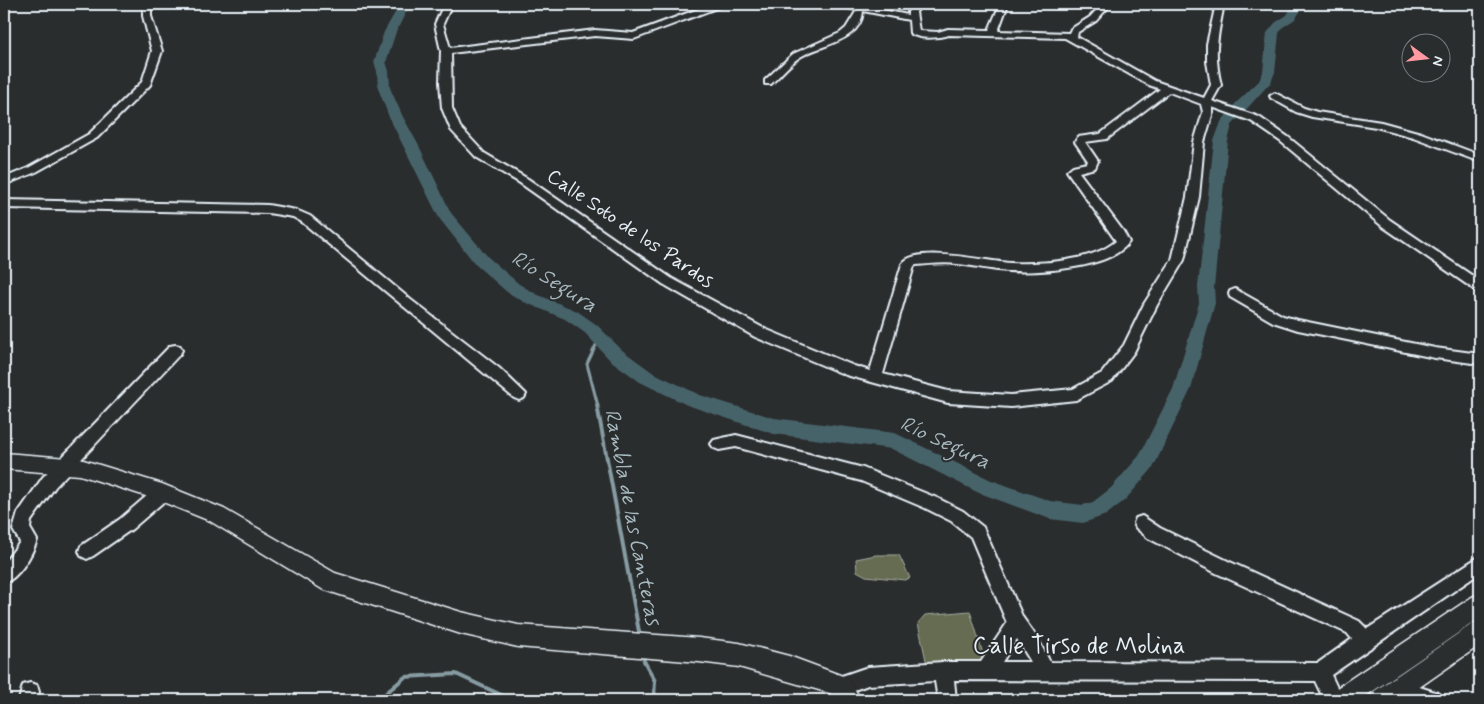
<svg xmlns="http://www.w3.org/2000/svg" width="1484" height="704" font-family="Mynerve,sans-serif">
<rect width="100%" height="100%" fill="#2a2d2e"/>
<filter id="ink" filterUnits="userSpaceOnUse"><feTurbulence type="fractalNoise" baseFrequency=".02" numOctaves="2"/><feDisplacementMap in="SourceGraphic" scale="10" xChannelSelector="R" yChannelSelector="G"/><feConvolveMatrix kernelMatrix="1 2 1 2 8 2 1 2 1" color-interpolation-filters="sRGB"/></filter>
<g filter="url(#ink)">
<path fill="#656c51" stroke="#a6aea4" d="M876,555H899L910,578L905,580L866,576L857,571L856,559Z
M970,611L984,657L977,663L927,665L918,623L925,615Z"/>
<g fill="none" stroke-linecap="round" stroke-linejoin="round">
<path stroke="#879ca3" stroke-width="3" d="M598,406L587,364L599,339"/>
<path stroke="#879ca3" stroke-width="4" d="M597,405L640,637
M643,653L644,661L655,681L654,700
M378,700L405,677L456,674L512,700"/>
<path fill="#47646b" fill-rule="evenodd" d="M400,4H410L396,32L386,62L389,71L390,88L403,117L419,146L451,213L488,257L519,284L536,294L577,311L597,325L622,350L652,372L700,395L774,418L895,433L991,480L1050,501L1083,505L1093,502L1111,488L1139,456L1173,389L1199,303L1198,287L1214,141L1221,122L1235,104L1259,81L1263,72L1267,33L1275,23L1287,15L1292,6V4H1302L1304,6L1295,19L1283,27L1279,33L1275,72L1271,82L1232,125L1228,141L1214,287L1215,303L1191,389L1153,468L1125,500L1106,515L1083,523L1050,519L977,492L892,449L774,434L687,405L640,382L610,360L585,333L565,319L524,302L507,292L476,265L439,218L389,117L378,88L377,71L374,62L384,32Z"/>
<defs>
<path id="minor" d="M143,4H151V16L162,51L150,85L97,138L36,172L4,185V178L28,168L89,134L142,82L152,51L143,16Z
M444,4H452L443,24L450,48L595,30L633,33L712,4H723L722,6L634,39L595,36L451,53L452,108L460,127L484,153L528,179L671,278L765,329L854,366L870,371L902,264C915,244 988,262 1010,263C1040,264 1092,262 1116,241L1067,171L1073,166L1087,163L1088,161L1075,142L1078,137L1100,134L1160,89L1149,85L1065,38L949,35C938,38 920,40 910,33L909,20L863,11C861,42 821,44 800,57C789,64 781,75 771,84H765V80L793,54L840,33L846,28L857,10L838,6L837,4H853L908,15V12L914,4H922L916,12L919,31L938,32L948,29L989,30L1000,4H1008L998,31L1069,33L1071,29L1090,17L1102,4H1111L1096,21L1078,32L1077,37L1155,81L1204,98L1211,85L1207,62V44L1216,4H1224C1218,35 1213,53 1221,85L1212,101L1259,117L1288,137L1390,220L1480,281V291L1475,290L1382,226L1280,141L1251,121L1212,107L1213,112L1204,142L1199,197L1184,260L1157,305L1134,352L1112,381L1076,400L1011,407L948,403L846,375L755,337L663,284L520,183L476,157L451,130L442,108L440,82L441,51L435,24ZM1169,92L1201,104L1203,112L1194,142L1187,197L1172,260L1144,304L1124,345L1102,373L1073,389L1011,395L948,391L883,374L914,266L916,265C930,264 944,262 958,264C975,266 991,270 1008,271C1038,273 1111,269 1129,242L1123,231L1079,172L1095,168L1098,161L1085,142L1107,139Z
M1275,93L1304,108L1317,112L1381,122L1421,133L1480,155V162L1413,137L1376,127L1312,117L1296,112L1271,98L1270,96Z
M4,200L268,205L296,210L310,216L411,300L499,368L526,394L524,398L519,400L514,398L302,222L293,217L268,213L4,208Z
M1235,289L1283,316L1298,320L1435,348L1480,354V364L1435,358L1298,330L1273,322L1230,297L1229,294L1230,291Z
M175,345L180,346L182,350L180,354L55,487L31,521L30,528L37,540C32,555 19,578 4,583V563L20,542L13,530L18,513L43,477L170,346Z
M736,435L863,468L937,498L963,511L983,527L1023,618L1036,636L1050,662L1318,663L1352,639L1347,633L1216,573L1148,538L1136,528L1134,523L1136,518L1142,516L1160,528L1228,561L1359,621L1367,629L1480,556V573L1331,675L1343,700H1324L1315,681L954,680L956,700H938L935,681L868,685L840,695L833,693L831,686L833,679L868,667L943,662H981L1007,623L971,537L951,521L925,508L861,481L736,447L719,450L714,448L711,444L714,440ZM1017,639L1031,662H1002Z
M162,486L168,488L170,493L168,498L132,529L93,556L87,559L81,556L79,551L81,546L120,519L156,488Z
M1398,680L1438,693L1440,700H1404L1391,696L1389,689L1391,682Z
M30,683L37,685L39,692L37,700H19L23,685Z"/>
<path id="major" d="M4,453L80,459L162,484L224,509L335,573L461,612L518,625L699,638L739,643L789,656L848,678L861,700H835L832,694L826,692L739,667L699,662L518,647L461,634L322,589L210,521L158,500L80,475L4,469Z
M1480,594V618L1360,700H1327L1331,692L1472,597Z
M1480,621V645L1401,700H1369L1373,692L1472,624Z"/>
</defs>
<use href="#minor" stroke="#e8f1f8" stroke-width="4"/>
<use href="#major" stroke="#e8f1f8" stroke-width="3"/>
<use href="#minor" fill="#2a2d2e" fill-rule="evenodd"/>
<use href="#major" fill="#2a2d2e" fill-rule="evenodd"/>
</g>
</g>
<g text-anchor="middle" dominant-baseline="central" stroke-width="4" stroke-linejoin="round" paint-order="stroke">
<g font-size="20" fill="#e8f1f8" stroke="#2a2d2e">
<text transform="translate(630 229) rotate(34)">Calle Soto de los Pardos</text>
</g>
<g font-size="21" font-style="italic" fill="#a8b9c0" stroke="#2a2d2e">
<text transform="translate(554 282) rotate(32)">Río Segura</text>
<text transform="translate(945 443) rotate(25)">Río Segura</text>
<text transform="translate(632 517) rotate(79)">Rambla de las Canteras</text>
</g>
<g font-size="24" fill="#e8f1f8" stroke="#2a2d2e">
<text x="1079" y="646">Calle Tirso de Molina</text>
</g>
</g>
<rect width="1484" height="704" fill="none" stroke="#2a2d2e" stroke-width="20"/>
<rect x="10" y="10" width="1464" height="684" fill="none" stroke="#e8f1f8" stroke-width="2" filter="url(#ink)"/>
<g transform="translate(1426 58) rotate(105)"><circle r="24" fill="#2a2d2e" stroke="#767b7f"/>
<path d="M0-4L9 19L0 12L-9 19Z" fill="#ff9aa2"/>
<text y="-8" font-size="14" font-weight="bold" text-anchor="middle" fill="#e8f1f8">N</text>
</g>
</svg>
